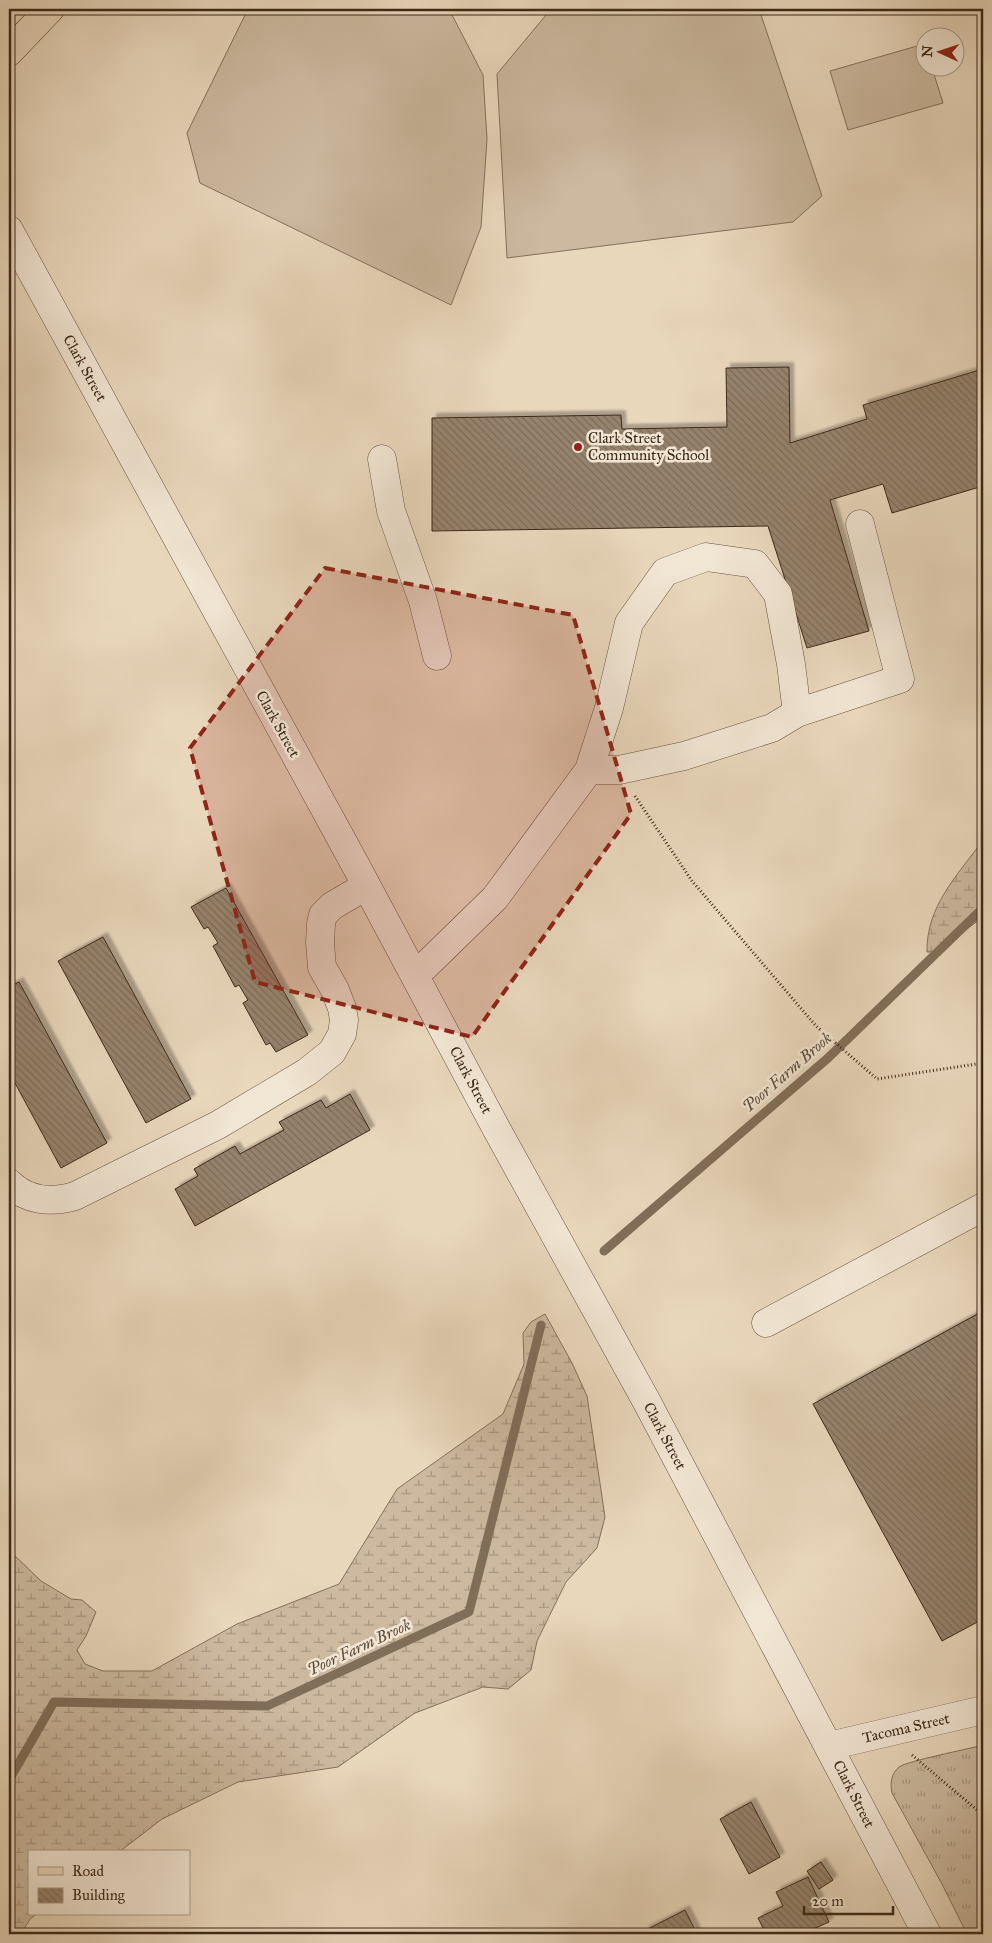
<svg xmlns="http://www.w3.org/2000/svg" width="992" height="1943" font-family="'IM FELL Great Primer',serif">
<defs>
<pattern id="grass-tufts" width="24" height="20" patternUnits="userSpaceOnUse" patternTransform="scale(1.25)"><rect width="24" height="20" fill="#ccb9a0"/><path d="M3 7l-1-3M5 7V3M7 7l1-3M15 17l-1-3M17 17v-4M19 17l1-3" fill="none" stroke="#a79681"/></pattern>
<pattern id="wetland-marsh" width="20" height="14" patternUnits="userSpaceOnUse" patternTransform="scale(1.25)"><rect width="20" height="14" fill="#ccb9a0"/><path d="M1 5h8M5 5V1M11 12h8M15 12V8" fill="none" stroke="#a79681"/></pattern>
<pattern id="building-back-hatch" width="6" height="6" patternUnits="userSpaceOnUse" patternTransform="scale(1.25)"><rect width="6" height="6" fill="#96836d"/><path d="M-1 5l2 2M0 0l6 6M5-1l2 2" fill="none" stroke="#7c6b59"/></pattern>
<filter id="shadow"><feDropShadow dx="4.5" dy="-4.5" stdDeviation="1" flood-color="#0004"/></filter>
</defs>
<rect width="100%" height="100%" fill="#e9d7bc"/>
<filter id="stains"><feTurbulence type="fractalNoise" baseFrequency=".004" numOctaves="4"/><feColorMatrix values="0 0 0 0 .2 0 0 0 0 .09 0 0 0 0 .02 0 0 0 .5 -.17"/></filter>
<radialGradient id="worn" r=".72"><stop offset=".6" stop-color="#630" stop-opacity="0"/><stop offset="1" stop-color="#630" stop-opacity=".3"/></radialGradient>
<path fill="url(#grass-tufts)" stroke="#84715c" d="M983,1745V1934H967L942,1884L892,1793C890,1783 891,1774 899,1767C907,1761 969,1749 983,1745Z"/>
<path fill="url(#wetland-marsh)" stroke="#84715c" d="M983,840V917L936,952H927C926,906 958,875 983,840Z
M545,1314L572,1363L587,1396L605,1517L597,1548L566,1582L537,1641L531,1670L508,1689L483,1687L415,1713L338,1767L238,1782L162,1819L119,1852H29V1914H37L30,1919L21,1934H9V1550L41,1581L71,1599L82,1600L96,1612L86,1636L77,1650L85,1664L103,1671H152L237,1624L339,1584L397,1489L503,1414L524,1364L523,1333L531,1322Z"/>
<path fill="#ccb9a0" stroke="#84715c" d="M248,9H449L483,75L487,139L481,227L451,305L200,183L187,133Z
M551,9H759L822,196L793,222L507,258L497,74Z
M924,44V68H932L943,103L848,130L830,71Z"/>
<g fill="none" stroke-linecap="round" stroke-linejoin="round">
<path stroke="#816e59" stroke-width="9" d="M604,1251L828,1058L983,908
M9,1780L54,1702L267,1706L469,1612L541,1325"/>
</g>
<path fill="url(#building-back-hatch)" stroke="#3d2918" filter="url(#shadow)" d="M789,367L790,443L867,419L863,405L983,369V486L892,513L883,484L830,500L869,631L807,648L768,526L432,531V418L621,415L622,429L727,427L726,368Z
M226,888L308,1035L276,1052L270,1043L266,1045L243,1003L248,1000L239,985L235,987L213,946L218,943L208,927L204,929L191,907Z
M103,937L191,1099L146,1123L58,961Z
M19,982L107,1143L61,1168L9,1072V987Z
M350,1094L370,1130L195,1226L175,1189L198,1176L194,1169L235,1146L240,1154L284,1130L279,1122L321,1100L326,1108Z
M983,1311V1619L942,1641L813,1404Z
M751,1802L780,1857L749,1874L720,1819Z
M821,1862L833,1880L819,1889L807,1871Z
M808,1877L829,1922L802,1934H766L758,1918L783,1906L776,1892Z
M685,1910L697,1934H646L644,1931Z"/>
<g fill="none" stroke-linecap="round" stroke-linejoin="round">
<defs>
<path id="minor" d="M9,230L356,866L496,1128L648,1404L927,1934
M382,459L391,511L423,601L437,656
M797,713L900,679L860,524
M415,976L495,898L589,770L609,708L629,623L665,572L706,557L755,564L778,594L791,664L797,713L772,728L684,756L619,770H589
M9,1183C27,1201 51,1203 75,1196L218,1125L307,1072L332,1052L342,1034L344,1020L342,1008L335,990L322,967L320,943L321,924L323,915L332,906L366,886
M766,1323L983,1207
M829,1746L983,1710"/>
<path id="major" d="M9,52L50,9"/>
</defs>
<use href="#minor" stroke="#685441" stroke-width="29"/>
<use href="#major" stroke="#3d2918" stroke-width="29"/>
<path stroke="#3d2918" stroke-width="3" stroke-dasharray="1 2.5" stroke-linecap="butt" d="M635,796L692,881L816,1026L877,1079L983,1063
M912,1755L983,1815"/>
<use href="#minor" stroke="#f1e5d3" stroke-width="28"/>
<use href="#major" stroke="#e9d7bc" stroke-width="28"/>
</g>
<path fill="#8f2418" fill-opacity="0.2" stroke="#8f2418" stroke-width="4" stroke-dasharray="10 6" stroke-linejoin="round" d="M325,568L573,615L631,814L472,1037L255,982L190,748Z"/>
<circle fill="#8f2418" stroke="#f1e5d3" stroke-width="2" cx="578" cy="447" r="5"/>
<g text-anchor="middle" dominant-baseline="central" stroke-width="5" stroke-linejoin="round" paint-order="stroke">
<g font-size="15" fill="#3d2918" stroke="#f1e5d3">
<text transform="translate(85 368) rotate(61)">Clark Street</text>
<text transform="translate(278 724) rotate(61)">Clark Street</text>
<text transform="translate(471 1080) rotate(62)">Clark Street</text>
<text transform="translate(665 1436) rotate(62)">Clark Street</text>
<text transform="translate(906 1728) rotate(-13)">Tacoma Street</text>
<text transform="translate(854 1794) rotate(63)">Clark Street</text>
</g>
<g font-size="15" fill="#3d2918" stroke="#f1e5d3" text-anchor="start">
<text x="588" y="438">Clark Street<tspan x="588" dy="17">Community School</tspan></text>
</g>
<g font-size="16" font-style="italic" fill="#5f4c38" stroke="#f1e5d3">
<text transform="translate(787 1072) rotate(-41)">Poor Farm Brook</text>
<text transform="translate(359 1647) rotate(-25)">Poor Farm Brook</text>
</g>
</g>
<rect width="992" height="1943" fill="none" stroke="#e9d7bc" stroke-width="30"/>
<rect x="10" y="10" width="972" height="1923" fill="none" stroke="#3d2918" stroke-width="2.5"/>
<rect x="15" y="15" width="962" height="1913" fill="none" stroke="#3d2918"/>
<rect x="28" y="1850" width="162" height="65" fill="#f1e5d3" stroke="#a99a88"/>
<rect x="38" y="1867" width="25" height="8" fill="#e9d7bc" stroke="#a99a88"/>
<text x="72" y="1876" font-size="15" fill="#3d2918">Road</text>
<rect x="38" y="1888" width="25" height="15" fill="url(#building-back-hatch)" stroke="#a99a88"/>
<text x="72" y="1900" font-size="15" fill="#3d2918">Building</text>
<g transform="translate(940 52) rotate(273)"><circle r="24" fill="#f1e5d3" stroke="#a99a88"/>
<path d="M0-4L9 19L0 12L-9 19Z" fill="#8f2418"/>
<text y="-8" font-size="14" font-weight="bold" text-anchor="middle" fill="#3d2918">N</text>
</g>
<path d="M804 1906v8h89v-8" fill="none" stroke="#3d2918" stroke-width="2.5"/>
<text x="812" y="1906" font-size="15" fill="#3d2918" stroke="#f1e5d3" stroke-width="4" paint-order="stroke">20 m</text>
<rect width="100%" height="100%" filter="url(#stains)"/>
<rect width="100%" height="100%" fill="url(#worn)"/>
</svg>
